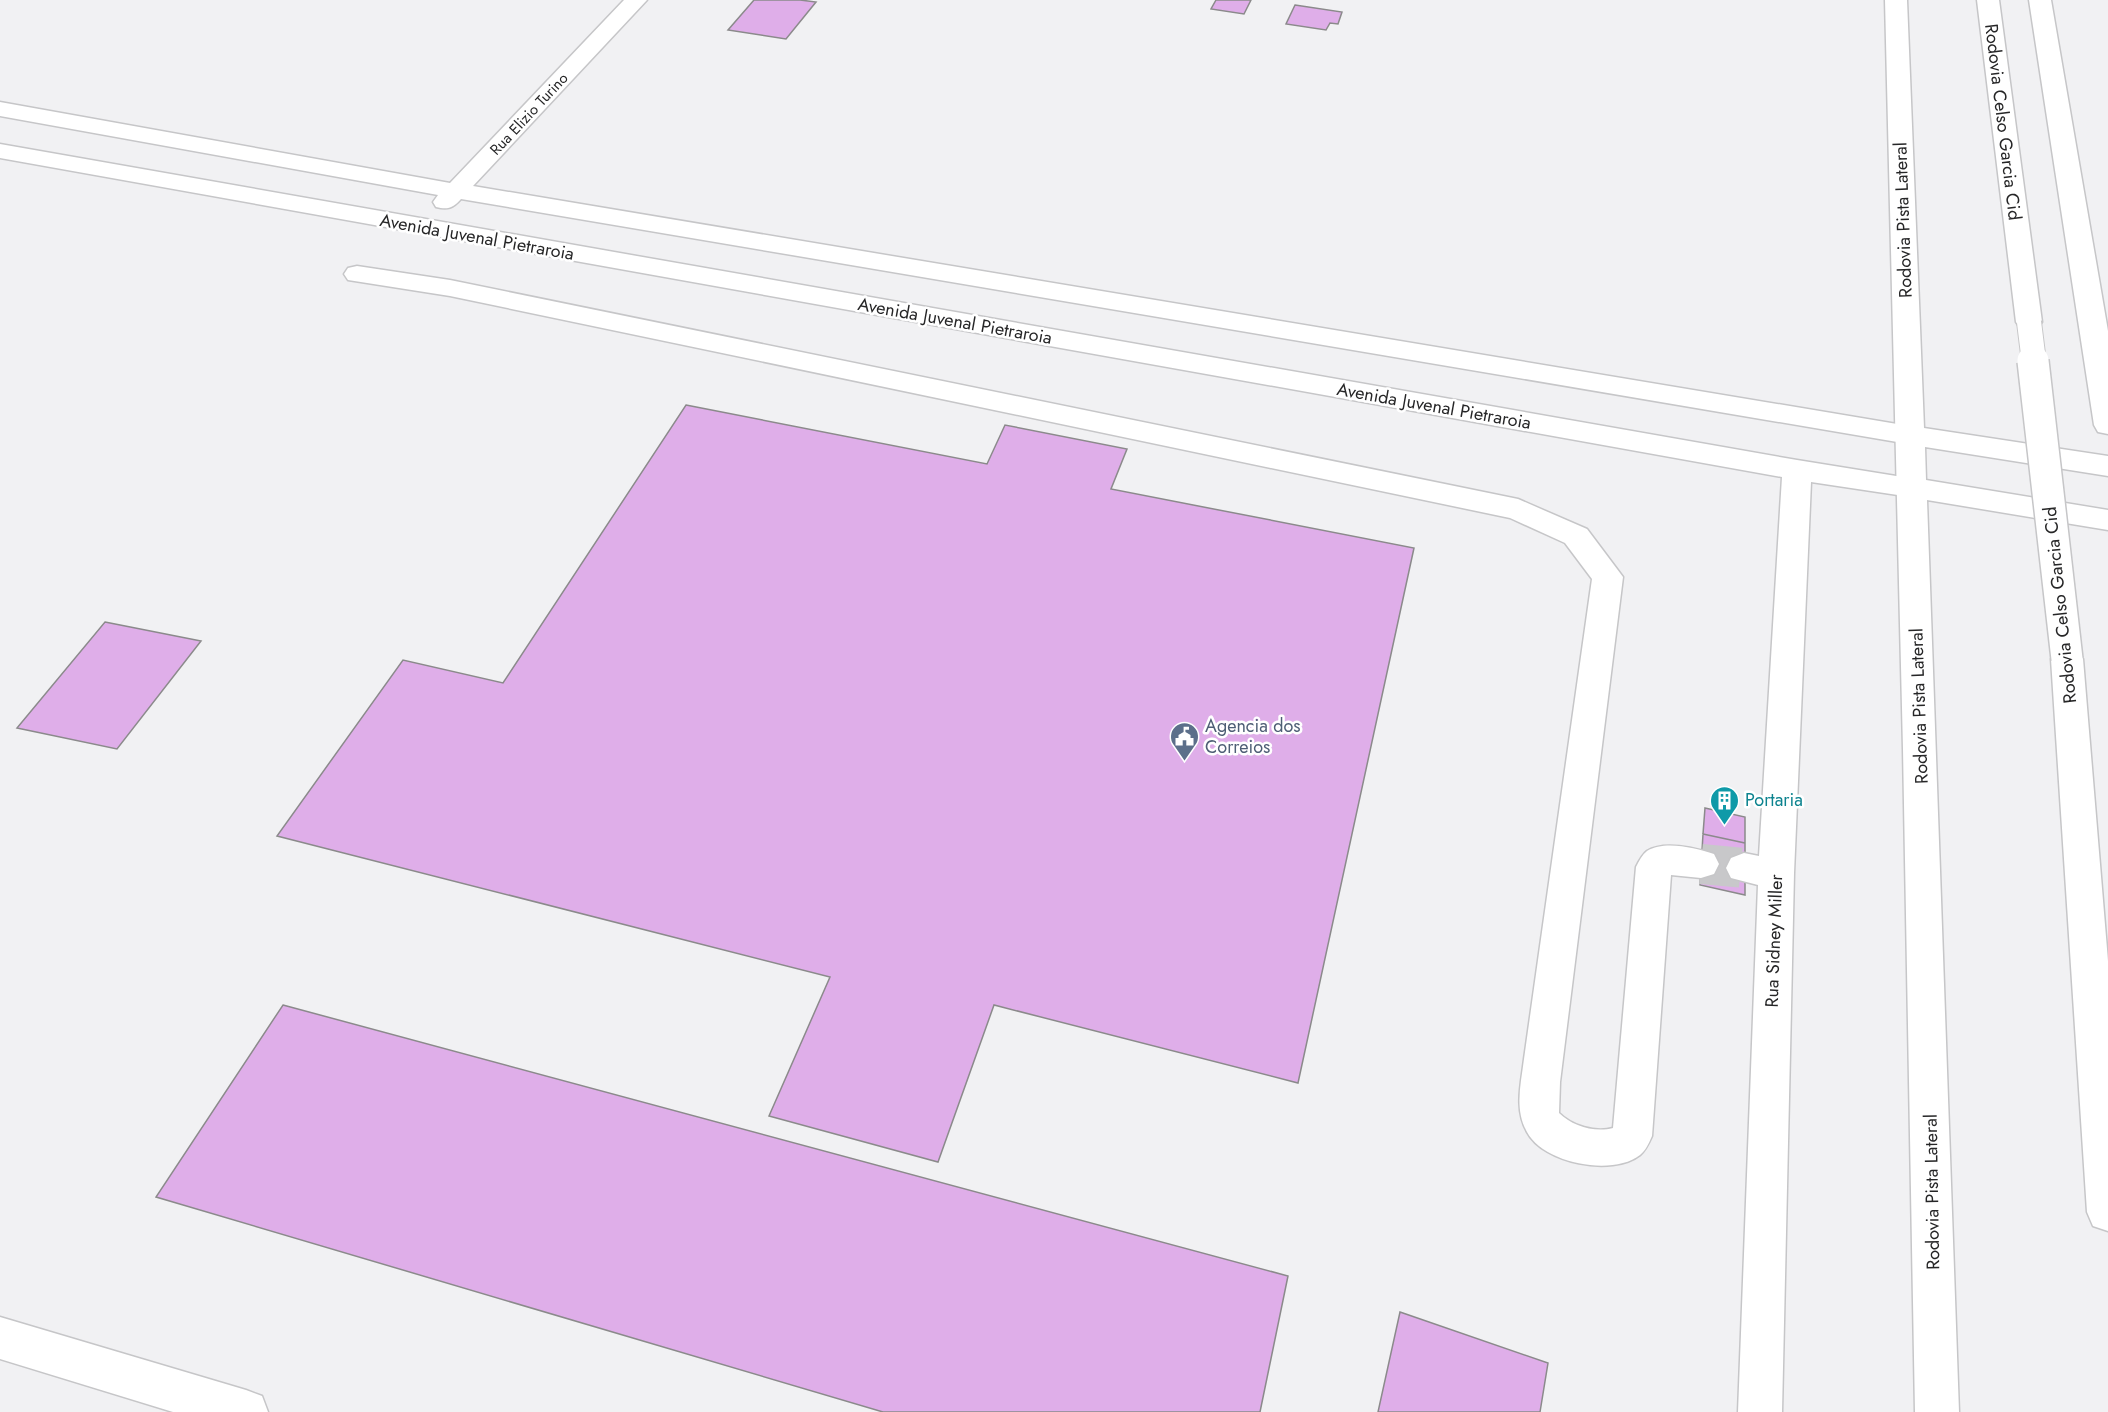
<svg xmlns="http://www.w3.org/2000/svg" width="2108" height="1412" font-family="Jost,sans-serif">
<rect width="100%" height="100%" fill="#f1f1f3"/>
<path fill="#dfaee9" stroke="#8b8a8b" stroke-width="1.5" d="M754,0H800L816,2L786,39L728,30Z
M1216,0H1251L1244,14L1211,9Z
M1295,5L1342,12L1338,24L1330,23L1326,30L1286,24Z
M686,405L987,464L1005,425L1127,449L1111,489L1414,548L1298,1083L994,1005L938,1162L769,1116L830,977L277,836L403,660L503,683Z
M105,622L201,641L117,749L17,728Z
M1705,808L1745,817V843L1703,834Z
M1703,834L1745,843V895L1700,885Z
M283,1005L1288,1276L1260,1412H883L156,1197Z
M1400,1312L1548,1363L1540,1412H1378Z"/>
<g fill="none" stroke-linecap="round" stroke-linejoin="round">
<path stroke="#c8c8ca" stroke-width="40" stroke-dasharray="40 20" stroke-linecap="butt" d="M1701,864L1744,868"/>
<defs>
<path id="minor" d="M624,0H647L473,186L1909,426L1919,428L1923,435L1919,442L1909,444L461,199C453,208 448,210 436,207L433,202L438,195L0,116V102L450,183Z
M0,144L1797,460L1921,480L1926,487L1921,494L1911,497L1811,482L1794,873L1782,1412H1738L1758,885L1731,878L1726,868L1731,858L1744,853L1759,856L1782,477L0,158Z
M357,266L450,280L1518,499L1587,529L1623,577L1560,1082L1559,1113C1572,1126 1595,1133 1613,1128L1636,867C1639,861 1642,855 1647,851C1665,840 1695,848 1714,854L1719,864L1714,874L1701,878L1671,875L1652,1136C1649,1143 1646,1150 1640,1155C1612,1177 1543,1163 1527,1132C1514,1109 1521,1084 1524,1059L1592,579L1565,543L1510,518L450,296L348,280L344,274L348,268Z
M0,1317L246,1390L262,1396L268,1412H173L0,1359Z"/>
<path id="major" d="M1885,0H1907L1924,428L2108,456V476L1925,447L1926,480L2108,510V530L1927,500L1959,1412H1915L1903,749Z"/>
<path id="highway" d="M1977,0H1999L2042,322L2038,328L2029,330L2020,328L2016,322Z
M2029,0H2051L2108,331V434L2098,432L2094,425Z
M2067,647L2078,651L2083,659L2108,961V1231L2093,1226L2087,1212L2051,659L2056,651Z"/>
</defs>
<use href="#minor" stroke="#c6c6c8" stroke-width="3"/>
<use href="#major" stroke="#c6c6c8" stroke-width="3"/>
<use href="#highway" stroke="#c6c6c8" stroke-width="3"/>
<use href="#minor" fill="#fff" fill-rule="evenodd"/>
<use href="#major" fill="#fff" fill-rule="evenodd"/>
<use href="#highway" fill="#fff" fill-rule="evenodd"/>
<defs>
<path id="highway-bridge-far1" d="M2029,322L2034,362"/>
<path id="highway-bridge" d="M2033,361L2067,659"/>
</defs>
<use href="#highway-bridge-far1" stroke="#c6c6c8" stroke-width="26" stroke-linecap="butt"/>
<use href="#highway-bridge" stroke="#c6c6c8" stroke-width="34" stroke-linecap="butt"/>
<use href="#highway-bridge-far1" stroke="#fff" stroke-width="24"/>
<use href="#highway-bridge" stroke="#fff" stroke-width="31"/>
</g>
<defs>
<symbol id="civic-pin" viewBox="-11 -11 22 30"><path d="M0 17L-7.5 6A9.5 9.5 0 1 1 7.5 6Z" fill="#5c6f8a" stroke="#fff"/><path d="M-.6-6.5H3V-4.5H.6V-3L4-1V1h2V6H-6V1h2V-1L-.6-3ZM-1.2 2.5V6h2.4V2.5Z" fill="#fff"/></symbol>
<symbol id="building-pin" viewBox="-11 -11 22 30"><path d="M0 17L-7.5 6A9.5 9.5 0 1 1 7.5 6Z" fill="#0f9aa8" stroke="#fff"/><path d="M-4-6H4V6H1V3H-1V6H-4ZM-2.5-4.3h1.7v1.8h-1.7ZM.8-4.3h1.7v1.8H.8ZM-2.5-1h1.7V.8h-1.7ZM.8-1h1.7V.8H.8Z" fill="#fff"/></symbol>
</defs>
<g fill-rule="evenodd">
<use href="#civic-pin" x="1168" y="720" width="33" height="45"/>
<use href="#building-pin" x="1708" y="784" width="33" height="45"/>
</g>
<g text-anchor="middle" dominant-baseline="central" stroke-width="5" stroke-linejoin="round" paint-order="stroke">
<g font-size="15" fill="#262627" stroke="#fff">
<text transform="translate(529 114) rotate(-47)">Rua Elizio Turino</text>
</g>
<g font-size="18" fill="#262627" stroke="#fff">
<text transform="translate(2003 122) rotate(83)">Rodovia Celso Garcia Cid</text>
<text transform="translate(1903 220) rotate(-92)">Rodovia Pista Lateral</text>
<text transform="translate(477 237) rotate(10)">Avenida Juvenal Pietraroia</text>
<text transform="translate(955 321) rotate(10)">Avenida Juvenal Pietraroia</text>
<text transform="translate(1434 406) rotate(10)">Avenida Juvenal Pietraroia</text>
<text transform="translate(2060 605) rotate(-96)">Rodovia Celso Garcia Cid</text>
<text transform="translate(1919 706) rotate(-92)">Rodovia Pista Lateral</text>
<text transform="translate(1774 941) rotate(-88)">Rua Sidney Miller</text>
<text transform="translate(1932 1192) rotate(-91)">Rodovia Pista Lateral</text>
</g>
<g font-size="18" fill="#4e5e75" stroke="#fff" text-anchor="start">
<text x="1205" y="726">Agencia dos<tspan x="1205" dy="21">Correios</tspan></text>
</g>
<g font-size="18" fill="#0d838f" stroke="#fff" text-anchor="start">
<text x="1745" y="800">Portaria</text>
</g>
</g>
</svg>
